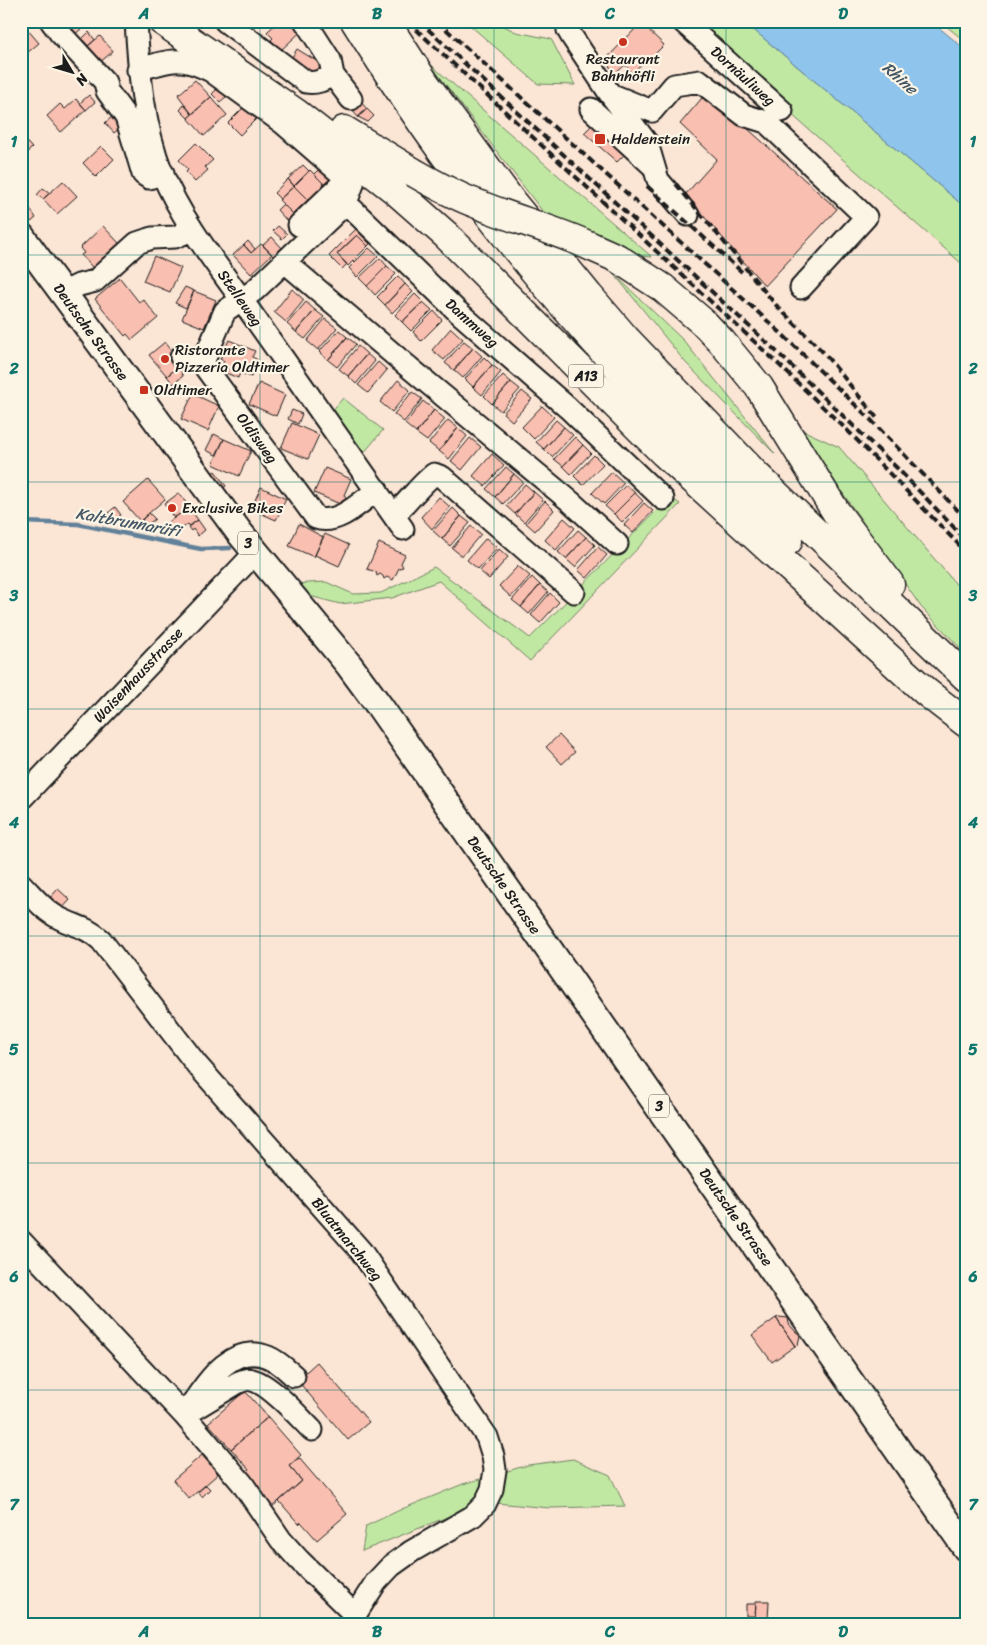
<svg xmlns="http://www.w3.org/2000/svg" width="987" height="1645" font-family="Sriracha,sans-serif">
<rect width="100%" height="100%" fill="#fbe5d5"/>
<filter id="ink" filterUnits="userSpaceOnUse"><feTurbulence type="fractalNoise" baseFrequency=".02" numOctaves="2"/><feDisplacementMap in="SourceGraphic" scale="10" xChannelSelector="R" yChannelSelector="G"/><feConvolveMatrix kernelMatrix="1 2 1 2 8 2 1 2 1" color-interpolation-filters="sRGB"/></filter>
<g filter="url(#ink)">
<path fill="#c1e8a3" stroke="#6e8260" d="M465,21H494L516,32L551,39L575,85L538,84Z
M685,21H743L966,208V281L961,263Z
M940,21H966V42Z
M430,64L652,257L631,255L543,212Z
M615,275L684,341L775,454L685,362Z
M343,398L383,430L363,454L331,412Z
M798,428L839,447L966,596V654L921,607Z
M670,497L680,504L530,661L439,581L392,598L340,604L298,593L292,584L326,582L353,594L381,593L434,567L530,638Z
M573,1459L610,1475L625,1506L550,1508L485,1502L362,1551L366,1526L402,1509L463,1484L528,1465Z"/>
<path fill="#8fc4ec" stroke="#618199" d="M743,21H931L966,50V208Z"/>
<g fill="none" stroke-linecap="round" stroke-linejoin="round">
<path stroke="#618199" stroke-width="4.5" d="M21,522L78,524L201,549L230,548"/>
</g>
<path fill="#f9bfb0" stroke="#1c1c1c" d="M62,21H90L73,36Z
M279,21H303L307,26L281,50L271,40L273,38L267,32Z
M21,22L39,43L21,58Z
M641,23L664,45L651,58L649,56L633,73L625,65L616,73L604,61Z
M89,32L95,40L88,46L82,39Z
M100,36L113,51L97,65L84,49Z
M297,49L323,65L316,75L291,59Z
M195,80L211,97L192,114L178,95Z
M220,86L228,95L220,102L212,94Z
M707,92L837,209L765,286L685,195L717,159L680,124Z
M89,95L95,102L86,110L80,103Z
M211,97L227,115L204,136L188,118Z
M76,99L86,110L61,132L47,116L60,104L65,109Z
M359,100L367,109L358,117L350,108Z
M184,105L192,114L188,118L180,110Z
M245,106L257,118L240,135L228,123Z
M367,109L374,116L368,122L358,117Z
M113,116L122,126L114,133L105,123Z
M593,124L626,153L617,162L584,133Z
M21,136L32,148L21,158Z
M196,143L213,160L205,167L208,170L195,182L186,172L188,170L179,160Z
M101,146L114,159L96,177L83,163Z
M303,165L309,171L294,186L288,179Z
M320,168L332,180L326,186L314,174Z
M310,170L324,184L308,200L294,186Z
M288,179L294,186L280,199L274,193Z
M63,181L77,196L57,214L43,199Z
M294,186L308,200L293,214L279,200Z
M43,188L50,193L43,199L37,195Z
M283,204L295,216L288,222L277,210Z
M29,207L36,218L31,222L23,211Z
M103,226L119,243L93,268L81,255L84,253L80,248Z
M278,226L287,234L282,239L273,231Z
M356,229L370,244L368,246L357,235L337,254L347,264L342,269L329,256Z
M357,235L368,246L348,266L337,254Z
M272,237L282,248L273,256L263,245Z
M248,241L255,249L251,253L244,245Z
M261,244L272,254L251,274L233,255L244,245L251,253Z
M369,248L378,256L357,277L349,268Z
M154,256L181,268L170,292L143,281Z
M380,258L387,266L367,286L359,278Z
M387,266L396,274L375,295L367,286Z
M398,276L405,284L385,305L377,297Z
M120,278L139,302L143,299L158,318L132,340L127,334L125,336L95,299Z
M405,284L413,292L392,313L385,305Z
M185,287L194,291L186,308L175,303Z
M292,289L304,300L286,322L274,312Z
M194,291L216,300L204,328L182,319Z
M415,294L423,302L402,322L395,315Z
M306,302L315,310L296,332L287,324Z
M423,302L432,310L411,331L402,322Z
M315,310L324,317L305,339L296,332Z
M434,311L442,320L421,341L413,332Z
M325,319L337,328L318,350L307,341Z
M451,328L463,339L444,360L432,350Z
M339,330L347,337L328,360L319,352Z
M347,337L356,344L337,367L328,360Z
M229,340L255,351L252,357L258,360L251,377L240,373L238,378L226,373L228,368L222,366L224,361L220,359Z
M464,341L473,348L454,370L445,363Z
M165,342L182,364L167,376L149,355Z
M358,346L367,354L348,376L339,369Z
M473,348L482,356L463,378L454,370Z
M367,354L375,361L356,384L348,376Z
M484,357L492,365L473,387L465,379Z
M184,362L187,368L181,372L183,376L173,384L167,376Z
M378,362L387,370L368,393L358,385Z
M492,365L501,372L482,395L473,387Z
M503,375L511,382L492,404L484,396Z
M398,380L410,390L392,412L380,402Z
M511,382L520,389L501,411L492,404Z
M259,383L285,395L276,416L249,404Z
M522,391L532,399L512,421L503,413Z
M412,392L422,399L404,422L394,414Z
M193,394L219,406L208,431L181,419Z
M423,401L434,410L416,433L405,424Z
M542,406L554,417L534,439L522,427Z
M292,410L302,414L298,424L288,419Z
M434,410L445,419L427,441L416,433Z
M448,420L458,428L439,451L429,443Z
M556,420L564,427L544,449L536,442Z
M292,423L319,435L308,459L281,448Z
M564,427L573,435L552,457L544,449Z
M458,428L467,436L449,459L439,451Z
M214,434L224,439L216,455L206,450Z
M575,437L583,445L563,466L554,459Z
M470,438L481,447L462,470L451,461Z
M224,439L251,451L239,476L213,464Z
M583,445L591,453L571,474L563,466Z
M492,454L504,465L485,486L473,476Z
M594,455L603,464L583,485L574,476Z
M506,467L514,474L495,497L486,489Z
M325,468L351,479L344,495L346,499L342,501L340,504L314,493Z
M215,471L226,486L222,489L211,474Z
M612,472L624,483L604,504L592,493Z
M514,474L523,482L503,504L495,497Z
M148,480L165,499L140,521L123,502Z
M525,484L534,492L515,514L506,506Z
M626,485L635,493L614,514L605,506Z
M261,487L286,499L276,520L251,509Z
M534,492L543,500L524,522L515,514Z
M179,493L189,507L174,518L164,504Z
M635,493L643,501L622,522L614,514Z
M439,497L450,507L432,529L421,517Z
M545,501L554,510L535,531L526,523Z
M644,503L653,511L633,533L624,525Z
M115,507L121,515L113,521L107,514Z
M189,507L198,520L190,526L188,524L177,532L171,531L166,524Z
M453,508L461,516L442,539L433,531Z
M149,513L155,519L147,525L142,520Z
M461,516L470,523L450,546L442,539Z
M564,518L575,528L556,550L545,540Z
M198,520L205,530L198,536L193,529L191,531L188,527Z
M299,524L323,537L314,557L289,546Z
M471,526L481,534L462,556L452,548Z
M578,530L586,537L566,559L558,552Z
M325,534L349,545L339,566L315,555Z
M586,537L595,545L575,567L566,559Z
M486,538L497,548L478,569L467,560Z
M379,543L405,555L401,563L403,567L399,568L393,580L387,577L384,579L383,576L380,574L377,576L376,572L367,569Z
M598,547L607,555L587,578L578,570Z
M499,549L508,557L489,579L480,571Z
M518,566L530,576L511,597L499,586Z
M532,577L540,585L521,607L512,600Z
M540,585L548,592L529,614L521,607Z
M550,593L559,602L540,623L531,615Z
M559,735L575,752L562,764L546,747Z
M58,889L70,900L59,912L47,901Z
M779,1317L788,1318L789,1324L795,1331L800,1335L798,1345L795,1346L776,1318Z
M776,1318L795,1346L772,1362L752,1335Z
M317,1362L369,1422L348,1440L297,1380Z
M245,1391L268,1417L231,1449L208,1423Z
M268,1417L301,1455L289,1466L302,1481L271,1508L245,1472L249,1469L231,1449Z
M202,1455L218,1474L189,1499L173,1480Z
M299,1458L347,1514L317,1540L301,1522L299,1524L279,1501L302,1481L289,1466Z
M206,1485L210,1489L202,1497L198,1492Z
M756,1601H769L768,1619L755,1618Z
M746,1604H756L755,1616H746Z"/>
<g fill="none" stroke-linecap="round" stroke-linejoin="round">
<defs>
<path id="minor" d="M51,21L60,33L105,82L107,91L126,117L143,174L149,178L163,173
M136,21C139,72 143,125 162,173C183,223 218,266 249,310C300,383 352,456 403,529
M225,21L306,82C316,84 324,80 333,75
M305,21L330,60L333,75L351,99
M567,21L568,30L572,37L610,94L647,143L658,180L688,215
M682,21L782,111
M138,70C170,60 180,55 211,71L284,124L353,184L346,203L255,290L225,311L204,360L205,367L316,518C337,526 361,502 377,490
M610,94L652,111L674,85L700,81L744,115L766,122L866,217L801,288
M591,109L652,165
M346,203L457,311L568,408L663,499
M299,225L347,179
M285,262L405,364L571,502L617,544
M63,293L79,285L95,281L137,243L152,238L175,237L192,230
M181,357L204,360
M394,515C408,502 419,486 434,474L442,477L574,592
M21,799L256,552
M21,884C33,896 44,911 59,918C76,927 85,926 101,940L197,1065L361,1251L487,1437L493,1456L495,1470L492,1489L485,1504L473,1516L412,1551L391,1566L376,1582L355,1615L299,1560L281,1540L242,1483L184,1415L21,1241
M189,1408C207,1382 232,1342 268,1357C278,1361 286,1369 294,1376
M184,1415L237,1383C242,1381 247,1378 252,1380C270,1384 299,1417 312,1430"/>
<path id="major" d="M21,236L239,532L349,665L380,707L966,1548"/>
<path id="highway" d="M162,21L296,113L396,191L446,235L664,453L926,692L966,723
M355,21C399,92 447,161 498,226C586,339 686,441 788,541
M385,21L425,83L512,202L589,296L626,339L754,473L966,677
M344,130L413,172
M590,246L617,258L663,288L705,324L722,342L759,387L836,512L890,584"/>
</defs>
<use href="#minor" stroke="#1c1c1c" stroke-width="25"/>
<use href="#major" stroke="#1c1c1c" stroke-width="30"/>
<use href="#highway" stroke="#1c1c1c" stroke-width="31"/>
<use href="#minor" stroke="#fcf5e5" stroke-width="21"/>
<use href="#major" stroke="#fcf5e5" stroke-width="26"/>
<use href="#highway" stroke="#fcf5e5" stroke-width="28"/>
<path stroke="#1c1c1c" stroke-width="4" stroke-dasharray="8 4" stroke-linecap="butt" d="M407,21L772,358L851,434L966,552
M419,21L777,352L898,469L966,540
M437,21L783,335L870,419L966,519
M676,184L776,305L823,352L877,418
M647,186L743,273"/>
<defs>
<path id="highway-bridge" d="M413,172C433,183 453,195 475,203C513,219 553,229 590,246"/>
</defs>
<use href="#highway-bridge" stroke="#1c1c1c" stroke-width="31" stroke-linecap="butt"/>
<use href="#highway-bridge" stroke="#fcf5e5" stroke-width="28"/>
</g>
</g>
<path fill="none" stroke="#0f766e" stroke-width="1" stroke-opacity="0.55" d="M260,21V1624M494,21V1624M726,21V1624M21,255H966M21,482H966M21,709H966M21,936H966M21,1163H966M21,1390H966"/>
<g fill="#c8321e" stroke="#fcf5e5" stroke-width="2">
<circle cx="623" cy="42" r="5"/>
<rect x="594" y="133" width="12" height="12" rx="2.5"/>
<circle cx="165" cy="359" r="5"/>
<rect x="139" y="385" width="10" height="10" rx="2.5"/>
<circle cx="172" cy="508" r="5"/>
</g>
<g text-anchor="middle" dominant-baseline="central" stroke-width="4.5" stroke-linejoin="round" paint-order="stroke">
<g fill="#fcf5e5" stroke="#5f5d58" stroke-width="1">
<rect x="568.5" y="364.5" width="35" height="23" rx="4"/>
<rect x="238" y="531.5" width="20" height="23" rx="4"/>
<rect x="649" y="1094.5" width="20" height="23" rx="4"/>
</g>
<g font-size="14" font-weight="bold" fill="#1c1c1c">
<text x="586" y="376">A13</text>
<text x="248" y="543">3</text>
<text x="659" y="1106">3</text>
</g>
<g font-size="15" fill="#1c1c1c" stroke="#fcf5e5" text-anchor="start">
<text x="623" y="59" text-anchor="middle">Restaurant<tspan x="623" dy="17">Bahnhöfli</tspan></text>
<text x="611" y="139">Haldenstein</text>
<text x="175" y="350">Ristorante<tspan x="175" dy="17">Pizzeria Oldtimer</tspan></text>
<text x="154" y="390">Oldtimer</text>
<text x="182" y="508">Exclusive Bikes</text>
</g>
<g font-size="15" fill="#1c1c1c" stroke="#fcf5e5">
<text transform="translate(743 76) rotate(42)">Dornäuliweg</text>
<text transform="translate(240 298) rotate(55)">Stelleweg</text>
<text transform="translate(472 323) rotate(42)">Dammweg</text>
<text transform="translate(91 332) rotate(54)">Deutsche Strasse</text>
<text transform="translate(257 438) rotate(54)">Oldisweg</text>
<text transform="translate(138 675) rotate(-47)">Waisenhausstrasse</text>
<text transform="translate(504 885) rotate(55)">Deutsche Strasse</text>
<text transform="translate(736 1217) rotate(55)">Deutsche Strasse</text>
<text transform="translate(347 1239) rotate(51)">Bluatmarchweg</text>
</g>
<g font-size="16" font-style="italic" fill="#445765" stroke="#fcf5e5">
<text transform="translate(900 78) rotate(41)">Rhine</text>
<text transform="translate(128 522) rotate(10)">Kaltbrunnarüfi</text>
</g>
</g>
<rect width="987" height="1645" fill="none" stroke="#fcf5e5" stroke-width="55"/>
<g transform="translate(72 72) rotate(128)" stroke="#fcf5e5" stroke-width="4" paint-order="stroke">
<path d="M0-4L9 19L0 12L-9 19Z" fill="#1c1c1c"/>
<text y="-8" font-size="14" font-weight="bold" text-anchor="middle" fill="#1c1c1c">N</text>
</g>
<rect x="28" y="28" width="932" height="1590" fill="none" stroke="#0f766e" stroke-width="2"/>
<g font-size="16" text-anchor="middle" font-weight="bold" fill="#0f766e">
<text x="144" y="19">A</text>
<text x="377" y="19">B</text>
<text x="610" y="19">C</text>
<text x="843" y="19">D</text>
<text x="14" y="147">1</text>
<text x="973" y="147">1</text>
<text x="14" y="374">2</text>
<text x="973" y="374">2</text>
<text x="14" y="601">3</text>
<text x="973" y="601">3</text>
<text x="14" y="828">4</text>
<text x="973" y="828">4</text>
<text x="14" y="1055">5</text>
<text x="973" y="1055">5</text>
<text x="14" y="1282">6</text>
<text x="973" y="1282">6</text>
<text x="14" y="1510">7</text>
<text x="973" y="1510">7</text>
<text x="144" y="1637">A</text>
<text x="377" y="1637">B</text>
<text x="610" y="1637">C</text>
<text x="843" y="1637">D</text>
</g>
</svg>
